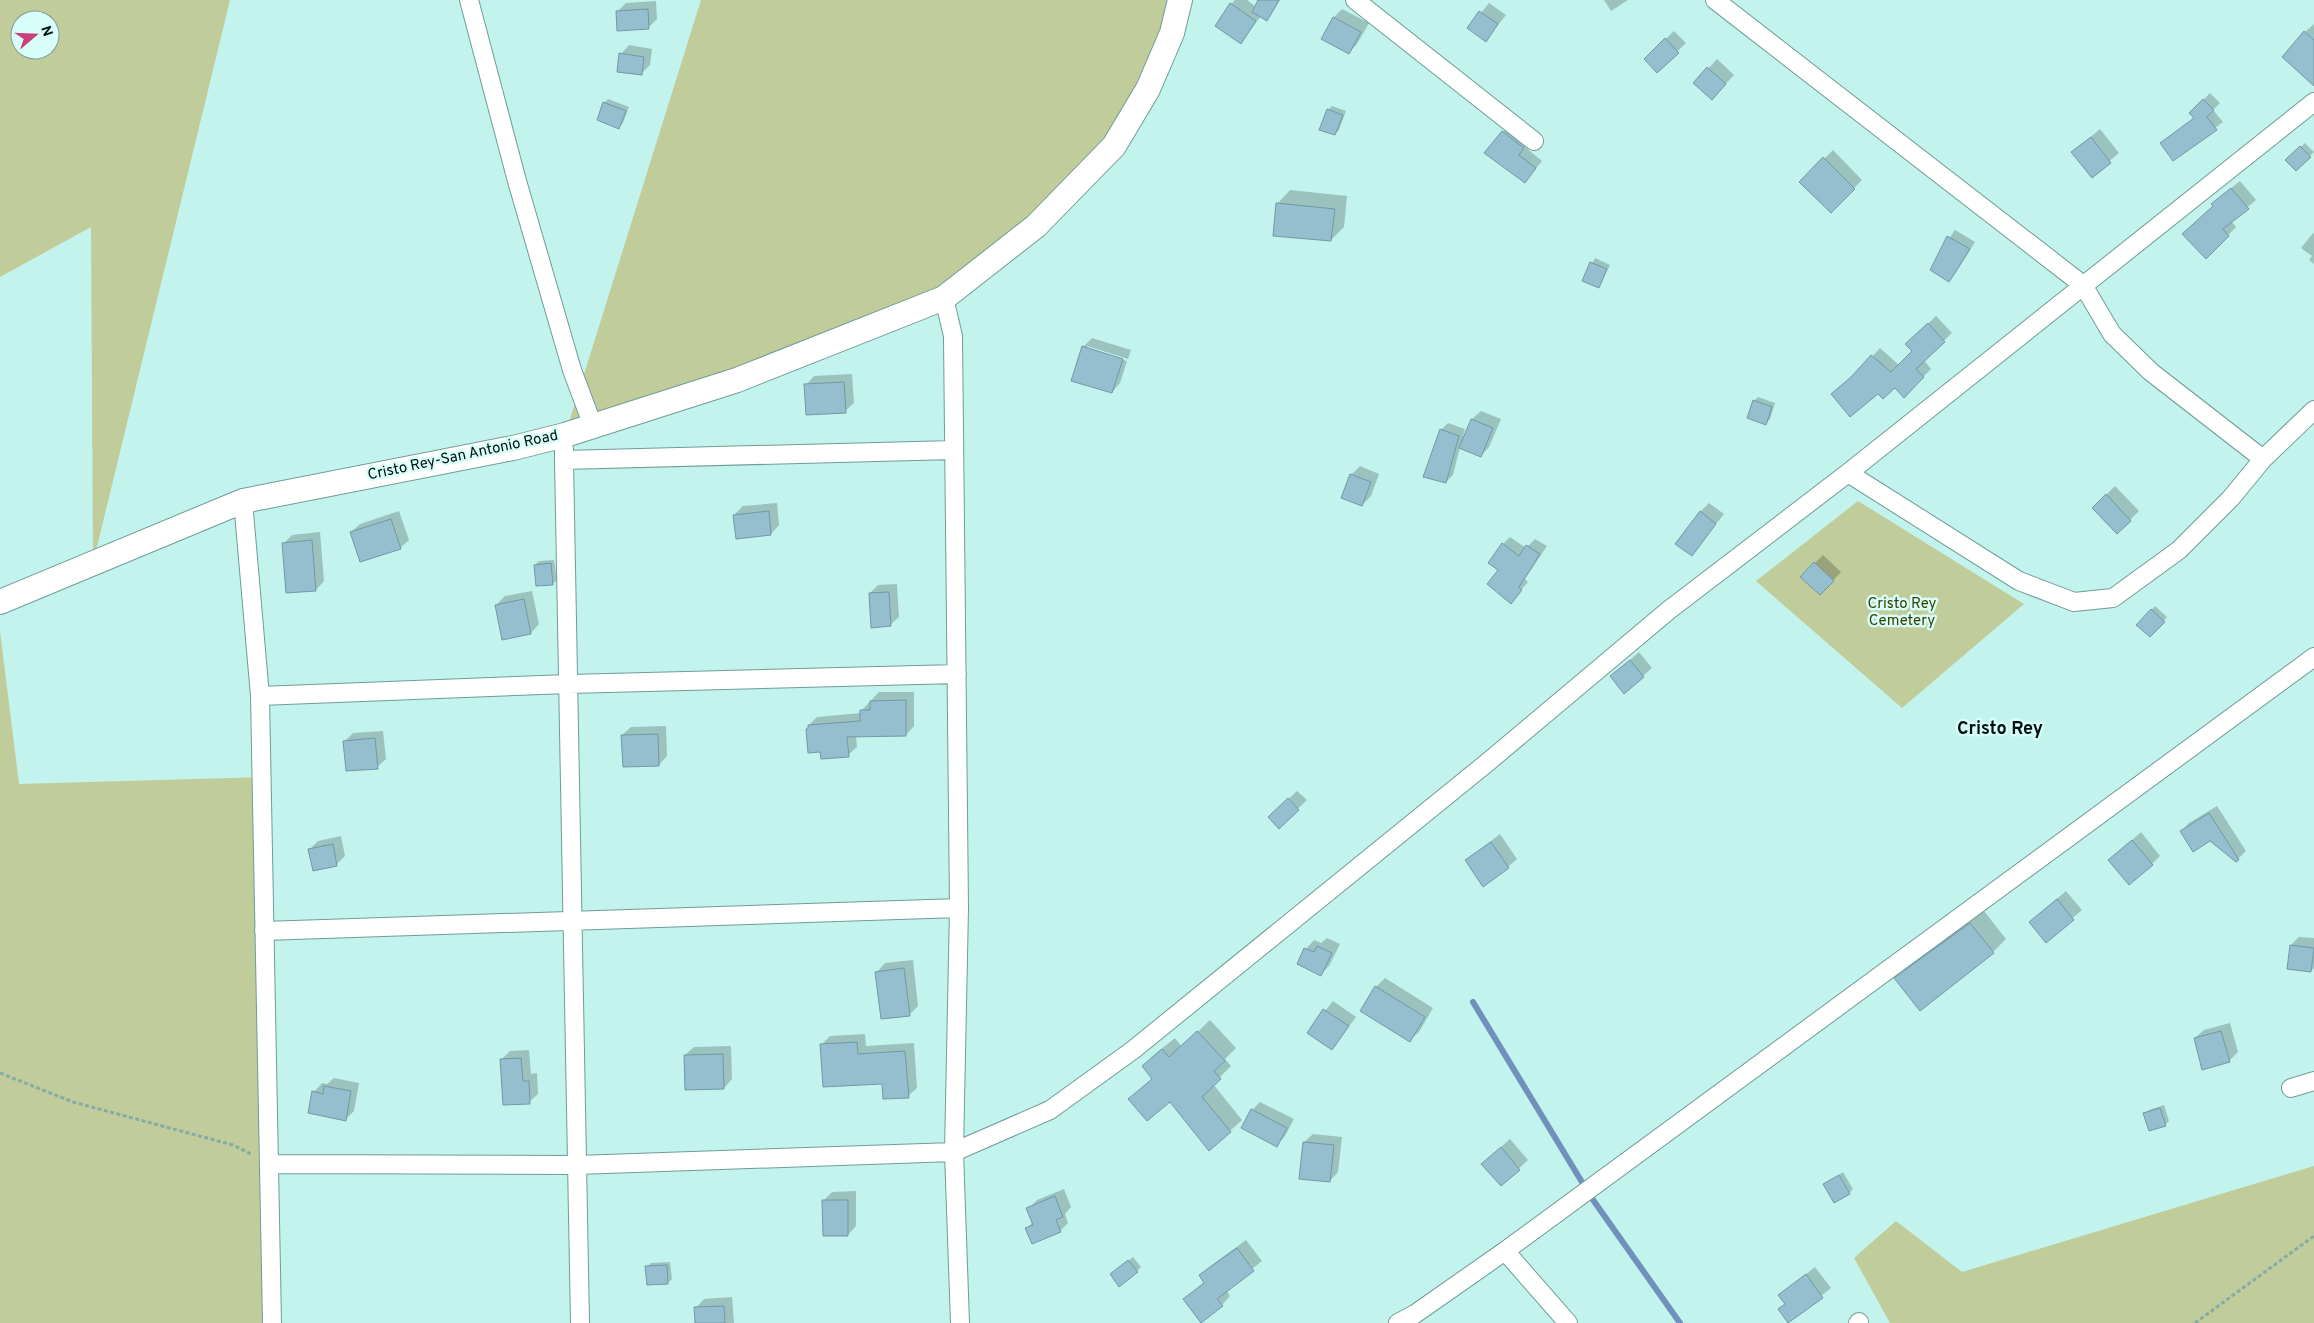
<svg xmlns="http://www.w3.org/2000/svg" width="2314" height="1323" font-family="Overpass,sans-serif">
<rect width="100%" height="100%" fill="#c3f3ed"/>
<path fill="#c0cc9a" fill-rule="evenodd" d="M0,0H230L93,563L91,227L0,277ZM20,20H50V50H20Z
M701,0H1180L1114,146L944,298L565,435Z
M1858,501L2024,604L1902,708L1756,581Z
M0,631L19,784L261,777L272,1323H0Z
M2314,1166V1323H1890L1854,1258L1896,1221L1962,1272Z"/>
<path fill="#0003" d="M1235,0H1247L1256,7L1260,0H1280L1271,15L1267,19L1261,16L1241,42L1231,4Z
M1604,0H1628L1611,11Z
M656,1L657,19L649,27L617,12L626,3Z
M1489,3L1506,15L1486,40L1469,28Z
M1342,9L1369,23L1357,44L1349,53L1323,38L1334,17Z
M2314,24V75L2305,32Z
M1674,31L1686,43L1657,71L1645,59Z
M629,45L652,49L650,65L641,74L621,54Z
M1717,59L1734,75L1720,90L1695,83Z
M2210,93L2220,103L2213,110L2223,122L2173,159L2162,143L2195,117L2191,113Z
M608,99L629,107L623,123L619,127L604,103Z
M1332,106L1346,111L1339,130L1335,134L1328,110Z
M1510,124L1530,141L1525,147L1542,161L1525,182L1486,152Z
M2100,129L2119,153L2092,176L2073,152Z
M2305,143L2314,152L2296,169L2287,160Z
M1833,150L1862,180L1831,211L1801,182Z
M2240,181L2256,200L2231,221L2236,227L2206,258L2214,205L2221,196Z
M1290,190L1347,196L1344,227L1331,240L1277,204Z
M1955,230L1975,242L1955,274L1949,281L1939,253Z
M2313,233L2314,234V264L2309,260L2312,256L2301,248Z
M1595,258L1610,265L1599,287L1583,280Z
M1936,316L1952,333L1924,360L1931,369L1904,396L1895,387L1857,373L1880,348L1899,365L1914,351L1915,336Z
M1092,338L1131,350L1128,359L1087,346V349L1127,361L1120,383L1112,392L1083,347Z
M852,374L854,403L845,411L806,385L814,376Z
M1758,397L1775,403L1770,419L1766,423L1754,401Z
M1481,411L1501,419L1489,447L1481,456L1460,447L1453,475L1446,482L1441,430L1448,423L1465,429L1463,437H1465L1472,419Z
M1360,466L1379,474L1371,496L1362,505L1351,475Z
M2115,486L2139,511L2117,533L2093,508Z
M777,503L779,525L771,534L734,515L743,506Z
M1709,503L1724,514L1692,554L1700,512Z
M399,511L409,540L400,548L351,532L360,524Z
M320,532L324,581L316,590L284,543L292,535Z
M1510,537L1526,548L1535,539L1547,546L1525,579L1528,582L1511,602L1500,570L1503,544Z
M1823,555L1841,572L1829,585L1802,576Z
M554,560L557,580L553,584L535,565L539,561Z
M897,584L899,617L890,625L870,593L878,585Z
M532,591L539,624L531,633L496,605L505,596Z
M2155,606L2167,617L2150,636L2138,625Z
M1639,652L1652,668L1643,676H1611Z
M879,692H914V726L906,735L856,736L857,747L848,755L822,750L807,729L809,725L817,717L861,713V711Z
M666,726L667,756L659,765L622,735L631,727Z
M383,731L386,759L377,767L344,742L353,733Z
M1297,791L1307,800L1279,827L1270,817Z
M2217,806L2246,851L2236,861L2211,839L2182,831L2189,823Z
M2141,832L2160,856L2152,864L2110,860Z
M1500,834L1517,859L1508,867L1466,860Z
M341,836L345,856L336,865L310,849L318,841Z
M2066,891L2082,910L2046,941L2039,914Z
M1984,911L2006,939L1993,952L1896,979L1909,965Z
M2299,937L2314,938V968L2311,971L2291,945Z
M1327,938L1340,944L1329,966L1321,974L1299,964L1306,949L1314,940L1321,943Z
M913,960L918,1006L909,1015L877,972L885,963Z
M1385,978L1433,1008L1419,1032L1410,1040L1376,987Z
M1333,1001L1356,1017L1332,1049L1308,1033Z
M1210,1020L1236,1048L1225,1059L1231,1066L1213,1084L1242,1120L1230,1131L1170,1101L1130,1099L1153,1078L1143,1066L1155,1054L1175,1038L1182,1047Z
M2230,1023L2238,1052L2229,1061L2195,1038L2204,1030Z
M865,1034L866,1046L914,1043L917,1088L908,1096L821,1045L830,1036Z
M731,1046L732,1079L724,1088L685,1055L694,1047Z
M529,1050L531,1074L537,1073L538,1094L529,1102L501,1060L510,1051Z
M334,1078L359,1083L354,1111L345,1120L314,1092L322,1083L327,1084Z
M1260,1102L1294,1119L1285,1136L1277,1145L1252,1110Z
M2164,1105L2169,1121L2165,1125L2145,1114L2149,1110Z
M1313,1134L1342,1137L1338,1172L1330,1181L1304,1142Z
M1510,1139L1528,1160L1501,1185L1492,1155Z
M1843,1172L1853,1189L1849,1193L1825,1184Z
M1064,1189L1071,1207L1065,1214L1068,1223L1060,1231L1027,1228L1033,1222L1028,1209L1037,1200Z
M856,1191V1226L848,1235L824,1200L832,1192Z
M1246,1240L1262,1261L1226,1290L1230,1296L1222,1305L1184,1299L1205,1282L1201,1275L1209,1267Z
M1133,1257L1141,1267L1137,1271H1115Z
M670,1262L672,1279L668,1283L647,1267L651,1263Z
M1815,1267L1831,1288L1789,1322L1786,1303L1780,1295Z
M732,1297L734,1323H696V1308L704,1299Z"/>
<g fill="none" stroke-linecap="round" stroke-linejoin="round">
<path stroke="#7191bc" stroke-width="6" d="M1473,1002L1591,1197L1680,1323"/>
</g>
<path fill="#95bfce" stroke="#7099a7" d="M1258,0H1279L1267,21L1252,12Z
M1230,3L1256,21L1241,44L1215,26Z
M648,9L649,29L617,31L616,11Z
M1479,11L1498,24L1486,42L1467,28Z
M1333,17L1361,32L1349,54L1321,39Z
M2304,31L2314,40V86L2282,57Z
M1665,38L1679,53L1657,73L1644,59Z
M619,53L644,57L642,75L617,72Z
M1707,67L1726,84L1712,100L1693,83Z
M2203,99L2214,110L2207,117L2217,130L2173,161L2160,143L2194,118L2189,113Z
M603,102L626,111L619,129L597,120Z
M1327,109L1343,115L1335,135L1319,130Z
M1502,131L1524,148L1519,155L1536,168L1525,183L1484,153Z
M2091,137L2111,163L2092,178L2071,152Z
M2300,146L2311,157L2296,171L2285,160Z
M1823,157L1855,189L1831,213L1799,182Z
M2231,188L2249,209L2223,229L2229,236L2206,259L2182,234L2213,206L2211,204Z
M1276,203L1335,209L1331,241L1273,236Z
M1947,236L1970,249L1949,282L1930,270Z
M1590,262L1607,269L1599,288L1582,281Z
M1928,323L1945,342L1916,369L1924,377L1904,398L1895,388L1883,399L1878,394L1850,417L1831,394L1851,377L1871,355L1891,372L1912,351L1905,344Z
M1082,346L1123,359L1112,393L1071,381Z
M844,382L846,413L806,415L804,384Z
M1753,400L1772,407L1766,425L1747,418Z
M1471,419L1493,428L1481,457L1459,448Z
M1440,429L1459,436L1446,483L1423,477Z
M1350,474L1371,482L1362,506L1341,498Z
M2106,494L2131,521L2117,534L2092,508Z
M769,511L771,535L736,539L733,515Z
M1700,511L1716,524L1692,556L1675,544Z
M391,519L401,549L360,562L350,532Z
M312,540L316,591L286,593L282,543Z
M1502,543L1519,556L1526,545L1540,554L1519,587L1522,590L1511,604L1487,584L1498,570L1488,563Z
M1814,562L1834,581L1820,595L1800,577Z
M551,563L553,585L536,586L534,565Z
M889,592L891,626L871,628L869,593Z
M524,599L531,634L502,640L495,605Z
M2151,609L2165,622L2150,637L2136,625Z
M1630,660L1644,677L1624,694L1610,676Z
M906,700V736L847,737L849,757L821,759L820,752L808,753L806,729H808V725L860,721V710H870V701Z
M658,734L659,766L623,767L621,735Z
M375,738L378,769L346,771L343,741Z
M1288,798L1299,810L1279,829L1268,817Z
M2209,813L2239,860L2236,862L2210,841L2193,852L2180,831Z
M2132,840L2153,865L2129,885L2108,860Z
M1491,842L1509,868L1483,887L1465,860Z
M333,844L337,866L313,871L308,849Z
M2057,899L2074,920L2046,943L2029,922Z
M1970,923L1994,953L1920,1011L1894,978Z
M2290,945L2314,948L2311,972L2287,969Z
M1317,946L1332,953L1321,976L1297,964L1304,948L1314,952Z
M904,968L910,1016L881,1019L875,972Z
M1375,986L1425,1017L1410,1042L1360,1011Z
M1323,1009L1349,1026L1332,1050L1307,1033Z
M1197,1031L1225,1061L1214,1071L1221,1079L1202,1097L1231,1132L1209,1151L1170,1102L1147,1121L1128,1099L1152,1079L1142,1066L1162,1049L1169,1057Z
M2221,1031L2230,1062L2202,1070L2194,1038Z
M857,1042L858,1054L905,1051L909,1098L883,1099L882,1084L823,1087L820,1044Z
M723,1054L724,1089L685,1090L684,1055Z
M521,1058L523,1081H529L530,1104L503,1105L500,1059Z
M324,1086L351,1091L346,1121L308,1113L312,1091L323,1094Z
M2160,1108L2166,1126L2149,1131L2143,1113Z
M1251,1109L1287,1128L1277,1147L1241,1128Z
M1303,1142L1334,1145L1330,1182L1299,1179Z
M1501,1147L1520,1170L1501,1186L1481,1164Z
M1839,1175L1850,1194L1834,1203L1823,1184Z
M1055,1196L1063,1217L1056,1220L1061,1232L1032,1244L1025,1228L1033,1225L1026,1208Z
M822,1200H848V1236H823Z
M1237,1248L1254,1271L1217,1299L1223,1306L1201,1323L1183,1299L1204,1283L1199,1275Z
M1128,1260L1138,1272L1119,1287L1110,1274Z
M667,1265L668,1284L647,1285L645,1266Z
M1806,1274L1823,1298L1788,1323L1778,1309L1785,1304L1778,1295Z
M724,1306L725,1323H695L694,1307Z"/>
<g fill="none" stroke-linecap="round" stroke-linejoin="round">
<defs>
<path id="street" d="M469,0L517,181L572,370L593,426
M1355,0L1534,141
M1715,0L2083,285L2112,334L2151,372L2263,459
M944,298L953,336L959,908L954,1152L960,1323
M564,449V460L954,450
M564,460L580,1323
M1848,473L2019,581L2074,602L2113,598L2179,550L2231,498L2263,459L2314,410
M243,501L260,696L272,1323
M260,696L568,684L957,674
M264,931L959,908
M2291,1088L2314,1081
M269,1164L577,1165L954,1152L1050,1110L1133,1050L1488,762L1669,610L1848,473L2314,102
M1505,1251L1568,1323
M1398,1323L1415,1314L1505,1251L2314,657
M1858,1323L1859,1322"/>
<path id="secondary" d="M0,602L243,501L513,448L565,435L737,380L944,298L1036,226L1114,146L1148,89L1172,33L1180,0"/>
</defs>
<use href="#street" stroke="#6f9c97" stroke-width="20"/>
<use href="#secondary" stroke="#6f9c97" stroke-width="26"/>
<path stroke="#85aba6" stroke-width="3" stroke-dasharray="4 2.5" stroke-linecap="butt" d="M0,1073L73,1102L233,1145L251,1154
M2195,1323L2314,1236"/>
<use href="#street" stroke="#fff" stroke-width="18"/>
<use href="#secondary" stroke="#fff" stroke-width="24"/>
</g>
<g text-anchor="middle" dominant-baseline="central" stroke-width="5" stroke-linejoin="round" paint-order="stroke">
<g font-size="15" fill="#010f0d" stroke="#d8fef9">
<text transform="translate(463 456) rotate(-12)">Cristo Rey-San Antonio Road</text>
</g>
<g font-size="15" fill="#374100" stroke="#d8fef9">
<text x="1902" y="604">Cristo Rey<tspan x="1902" dy="17">Cemetery</tspan></text>
</g>
<g font-size="18" font-weight="bold" fill="#010f0d" stroke="#d8fef9">
<text x="2000" y="729">Cristo Rey</text>
</g>
</g>
<g transform="translate(35 35) rotate(71)"><circle r="24" fill="#d8fef9" stroke="#829e9b"/>
<path d="M0-4L9 19L0 12L-9 19Z" fill="#c93f78"/>
<text y="-8" font-size="14" font-weight="bold" text-anchor="middle" fill="#010f0d">N</text>
</g>
</svg>
